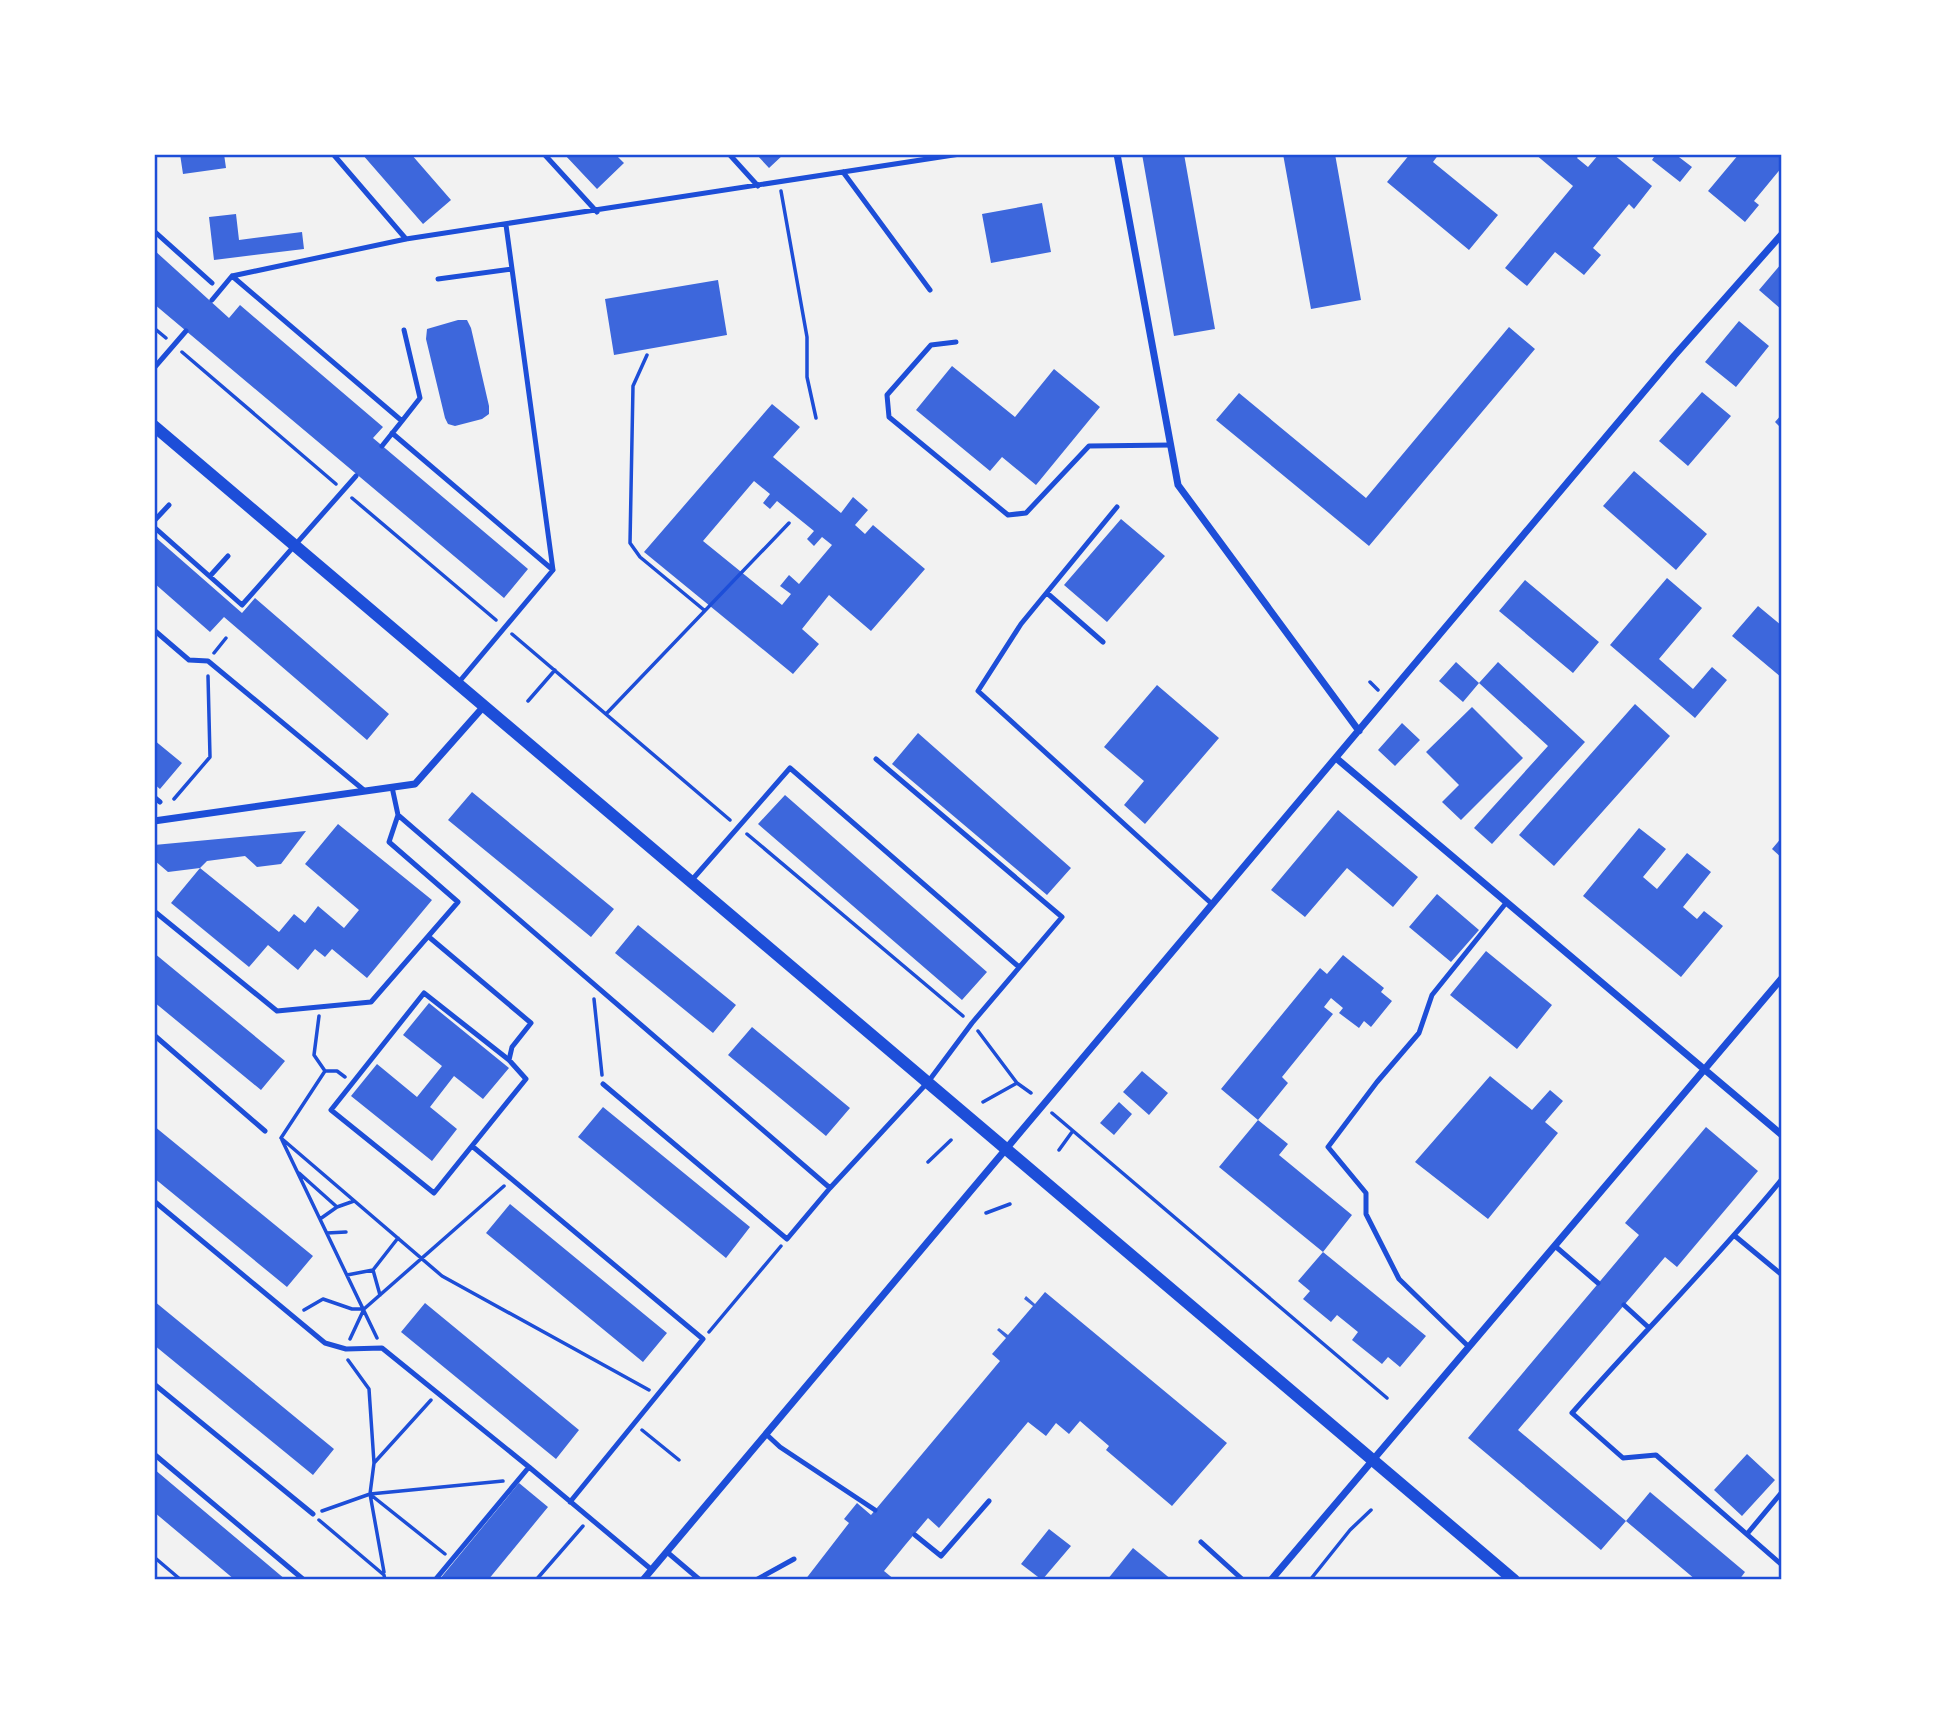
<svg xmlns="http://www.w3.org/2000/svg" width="1936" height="1734" font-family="'Roboto Condensed',sans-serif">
<rect width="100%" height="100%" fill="#f2f2f2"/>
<path fill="#3d67dc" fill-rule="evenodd" d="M180,154H224L226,168L183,174Z
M362,154H411L451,200L423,224Z
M564,154H615L624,163L597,189Z
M756,154H784L769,168Z
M1142,154H1184L1215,329L1174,336Z
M1283,154H1335L1361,300L1311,309Z
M1410,154H1439L1433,162L1498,215L1469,250L1387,182Z
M1535,154H1580L1577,158L1588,167L1599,154H1613L1652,186L1634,209L1629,204L1593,248L1601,255L1584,275L1555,252L1527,286L1505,268L1573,186Z
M1656,154H1675L1692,167L1680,182L1652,160Z
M1739,154H1782V167L1754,201L1759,205L1745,222L1708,191Z
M1042,203L1051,252L991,263L982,214Z
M236,214L239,240L302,232L304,249L214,260L209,217Z
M154,250L229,318L240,305L383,427L373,438L528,569L504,598L154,304Z
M1782,263V310L1759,290Z
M718,280L727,335L614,355L605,299Z
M458,320H467L471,328L489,406V414L482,419L455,426L448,424L445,418L426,339L427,329Z
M1739,321L1769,346L1736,387L1705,362Z
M1509,327L1535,349L1369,546L1216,420L1239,393L1366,498Z
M952,366L1015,417L1054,369L1100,407L1036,485L1002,457L990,471L916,410Z
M1702,392L1731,416L1688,466L1659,441Z
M772,404L800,427L773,457L841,513L853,497L868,510L855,525L865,534L873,525L925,569L871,631L829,595L802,629L819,644L793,674L644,552ZM754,481L770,494L763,503L770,509L777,501L814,531L807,539L814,546L822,537L832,545L799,584L789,575L780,586L791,594L782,605L703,541Z
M1782,414V429L1775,422Z
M1634,471L1707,534L1676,570L1603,506Z
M1121,519L1165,556L1107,622L1064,585Z
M154,536L242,613L255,598L389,714L367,740L224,617L210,632L154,583Z
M1667,578L1702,608L1659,659L1693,689L1712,667L1727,680L1695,718L1610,645Z
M1525,580L1599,642L1573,673L1499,611Z
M1758,606L1782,626V678L1732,636Z
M1456,662L1479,683L1463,702L1439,681Z
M1498,662L1585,742L1492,844L1474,828L1548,746L1479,683Z
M1157,685L1219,738L1145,824L1124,805L1144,781L1104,747Z
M1635,704L1670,736L1554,866L1519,835Z
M1472,707L1523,758L1461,820L1442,802L1459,785L1426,752Z
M1402,723L1420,740L1395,766L1378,750Z
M918,733L1071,868L1047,895L892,764Z
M154,740L182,763L160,789L154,784Z
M472,792L614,909L591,937L448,820Z
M785,795L987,972L962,1000L758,824Z
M1338,810L1418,877L1393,907L1347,868L1305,917L1271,890Z
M338,824L432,900L367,978L332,949L325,957L315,949L298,970L268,945L249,967L171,903L200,868L168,872L154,860V845L306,831L281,864L257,867L245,856L207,861L200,868L279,932L294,914L305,923L318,906L344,928L359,910L305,864Z
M1639,828L1666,849L1643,877L1657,889L1687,853L1711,872L1683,907L1697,919L1704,911L1723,926L1681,977L1583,896Z
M1782,837V858L1772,849Z
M1437,894L1479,930L1451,962L1409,927Z
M638,925L736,1005L713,1033L615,953Z
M1486,951L1552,1005L1517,1049L1450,995Z
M154,953L285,1061L261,1090L154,1002Z
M1343,955L1384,988L1381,992L1392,1001L1371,1027L1364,1021L1359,1028L1339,1013L1343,1008L1331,998L1324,1007L1333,1014L1282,1077L1288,1083L1258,1120L1221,1089L1320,968L1327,974Z
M429,1003L509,1068L483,1099L454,1076L430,1107L457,1129L432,1161L351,1096L377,1064L417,1097L442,1066L403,1035Z
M752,1027L850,1108L826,1136L728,1055Z
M1142,1071L1168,1093L1149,1115L1123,1092Z
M1490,1076L1532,1110L1550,1090L1563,1101L1545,1122L1558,1133L1488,1219L1415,1162Z
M1119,1102L1132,1114L1114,1135L1100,1123Z
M603,1107L750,1227L726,1258L578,1137Z
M1258,1120L1288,1144L1279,1155L1352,1215L1323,1252L1219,1167Z
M154,1126L313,1256L287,1287L154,1178Z
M1706,1127L1758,1171L1677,1267L1665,1257L1518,1430L1626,1521L1650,1492L1745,1572L1739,1580H1696L1626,1521L1601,1550L1468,1438L1639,1235L1625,1223Z
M510,1204L667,1333L643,1362L486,1233Z
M1323,1252L1426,1336L1400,1367L1388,1357L1382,1364L1352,1340L1358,1332L1337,1315L1331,1322L1303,1299L1310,1291L1298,1281Z
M1045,1292L1227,1443L1172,1506L1106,1450L1109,1446L1080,1421L1069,1434L1056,1423L1046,1436L1028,1422L939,1528L928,1518L906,1544L884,1571L895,1580H805L849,1523L844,1519L857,1503L871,1515L1000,1361L992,1354L1006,1338L997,1330L999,1328L1008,1335L1033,1306L1024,1299L1026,1296L1035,1304Z
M154,1301L334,1449L313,1475L154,1345Z
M425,1303L579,1430L556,1459L401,1332Z
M1747,1454L1775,1480L1742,1516L1714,1490Z
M154,1469L286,1580H235L154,1512Z
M519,1483L548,1507L488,1580H439Z
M1049,1529L1071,1546L1042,1580L1021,1564Z
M1133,1548L1172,1580H1107Z"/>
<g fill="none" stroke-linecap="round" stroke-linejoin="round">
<path stroke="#1d4ed8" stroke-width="3.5" d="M781,191L807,337V377L816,418
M154,328L166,338
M182,352L336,484
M647,355L633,386L630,543L640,557L704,610
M352,498L496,620
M512,634L730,820
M214,653L226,638
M1370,682L1378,690
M528,701L555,670
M606,714L789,523
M174,799L210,757L208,676
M747,834L963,1016
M594,999L602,1075
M319,1016L314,1055L325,1071L281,1138L442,1276L649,1390
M978,1031L1017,1083L1031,1093
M325,1071H337L345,1077
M983,1102L1017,1083
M1052,1113L1387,1398
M282,1140L377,1338
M1059,1150L1072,1132
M928,1162L951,1140
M299,1173L337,1207L354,1201
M986,1213L1010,1204
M320,1219L337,1207
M327,1233L346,1232
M347,1275L373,1270
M380,1295L373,1270L398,1238
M304,1310L323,1299L352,1309H364
M709,1332L781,1246
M350,1339L364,1309L504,1186
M642,1430L679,1460
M374,1463L431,1400
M370,1494L503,1481
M370,1494L384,1572
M371,1495L445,1554
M322,1511L370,1494L374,1463L369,1389L348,1360
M319,1520L384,1575L385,1580
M154,1557L181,1580
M536,1580L583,1526
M1310,1580L1350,1530L1371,1510"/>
<path stroke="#1d4ed8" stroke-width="5" d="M333,154L406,239
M544,154L597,212
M729,154L758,186
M843,172L930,290
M506,225L553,570
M154,231L212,283
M232,276L402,421L382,446
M438,279L512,269
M212,300L232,276L406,239L960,154
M956,342L931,345L887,395L889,417L1008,515L1026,513L1089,446L1171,445
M154,368L186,331
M402,421L420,398L404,330
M392,433L553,570L459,682
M1117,507L1021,624L978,691L1212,904
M154,521L169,505
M154,527L242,605L356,476
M210,576L228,556
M1047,593L1103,642
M154,630L189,660L208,661L365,791
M154,797L160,802
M398,815L830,1188L928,1082L972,1023L1062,917L876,759
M691,881L790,768L1019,967
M154,911L277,1011L371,1002L458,902L389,842L398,815L392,787
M429,937L531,1023L512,1047L509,1060L526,1079L434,1193L331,1110L424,993L509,1060
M154,1035L265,1131
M603,1084L787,1239L830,1188
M472,1146L703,1339L570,1502
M1782,1179C1716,1260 1641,1334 1572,1413L1623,1458L1656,1455L1782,1565
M154,1201L325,1343L346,1349L382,1348L529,1467
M1735,1236L1782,1275
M1555,1246L1598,1283
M1624,1305L1647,1326
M1469,1347L1399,1279L1366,1214V1193L1328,1147L1377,1082L1419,1033L1432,995L1506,903
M154,1384L313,1514
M766,1434L780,1447L875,1510
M154,1454L304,1580
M1747,1534L1782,1492
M915,1535L941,1556L989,1501
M1201,1542L1243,1580
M667,1552L700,1580
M435,1580L529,1467L652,1570
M756,1580L794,1559"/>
<path stroke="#1d4ed8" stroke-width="7" d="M1117,154L1178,485L1359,731
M1336,758L1782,1135
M154,821L415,784L485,705
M643,1580L1674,356L1782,234
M1271,1580L1782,978"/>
<path stroke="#1d4ed8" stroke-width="12" d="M154,426L1514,1580"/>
</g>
<rect width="1936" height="1734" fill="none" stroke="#ffffff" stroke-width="312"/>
<rect x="156" y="156" width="1624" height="1422" fill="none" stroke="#1d4ed8" stroke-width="2.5"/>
</svg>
